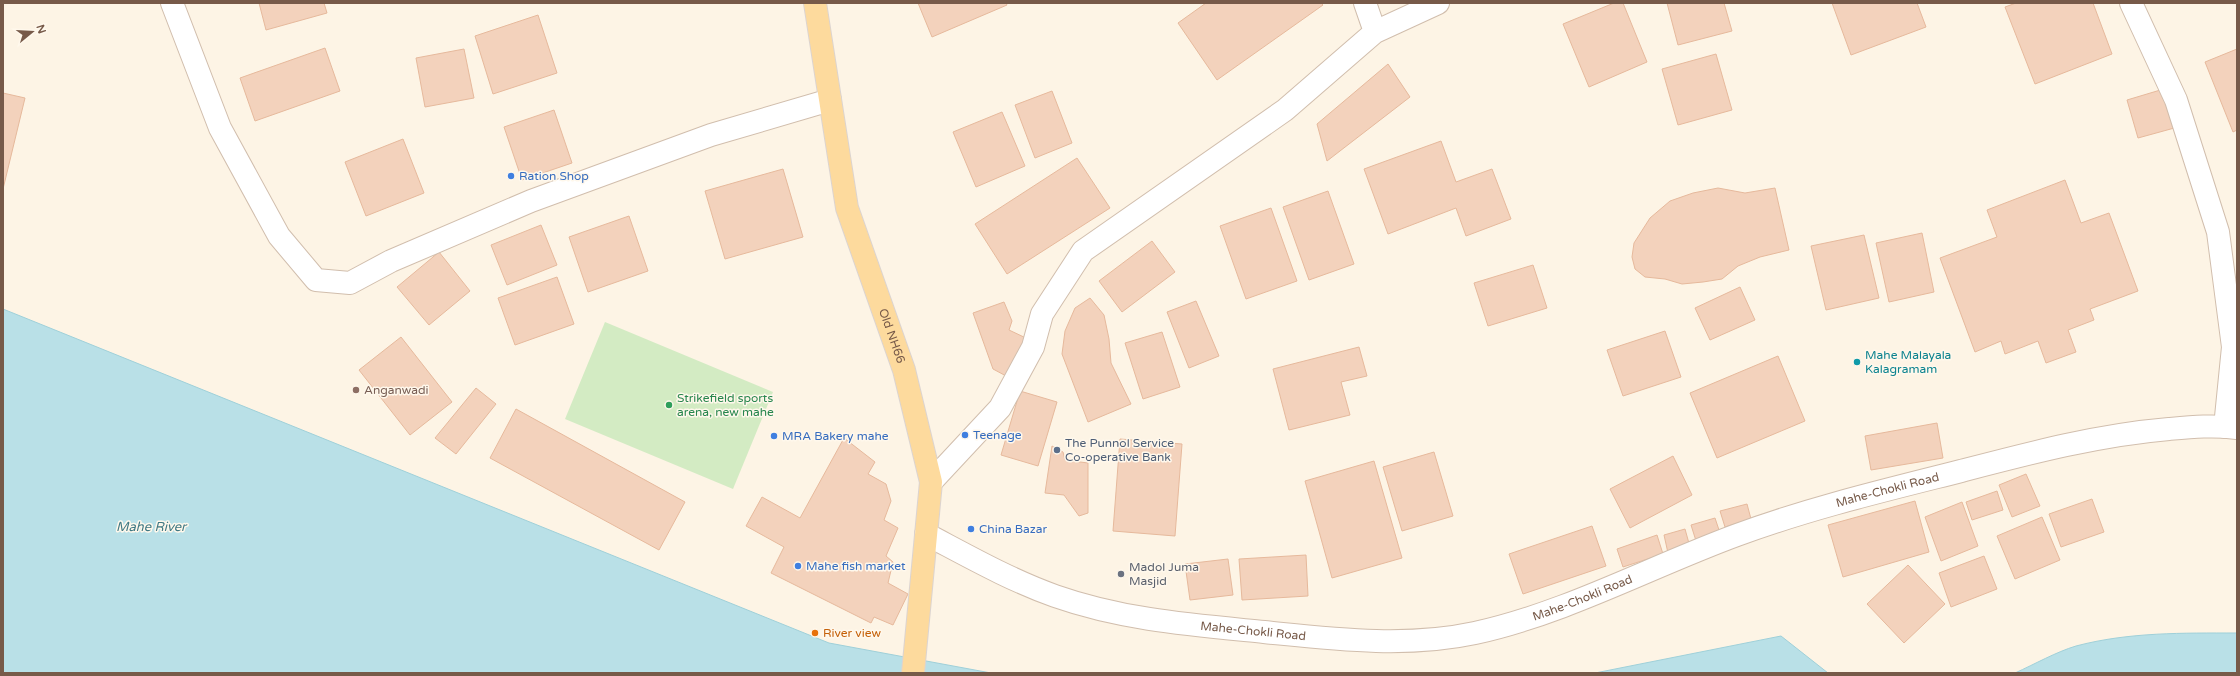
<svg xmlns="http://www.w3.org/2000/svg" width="2240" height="676" font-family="'Varela Round',sans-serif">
<rect width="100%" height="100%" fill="#fdf4e5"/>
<path fill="#d3ebc3" d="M605,322L773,392L733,489L565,419Z"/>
<path fill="#b9e0e7" stroke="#9fd0d9" d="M3,309L829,643L991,673H3Z
M2237,633V673H2015C2035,664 2056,652 2076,646C2129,632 2183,633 2237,633Z
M1781,636L1828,673H1595Z"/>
<path fill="#f3d2bc" stroke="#e6b99c" d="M259,3H324L327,13L266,30Z
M918,3H1006L1007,5L932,37Z
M1206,3H1321L1323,5L1217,80L1178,23Z
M1614,3H1623L1647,62L1589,87L1563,24Z
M1667,3H1724L1732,31L1678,45Z
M1832,3H1917L1926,27L1851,55Z
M2016,3H2093L2112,54L2035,84L2005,7Z
M538,15L557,73L493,94L475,36Z
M325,48L340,91L255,121L240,78Z
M464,49L474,98L425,107L416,58Z
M2237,49V130L2233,132L2205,62Z
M1716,54L1732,110L1678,125L1662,69Z
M1388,64L1410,97L1327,161L1317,124Z
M2167,88L2178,127L2138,138L2127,100Z
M1052,91L1072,143L1035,158L1015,105Z
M3,93L25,98L3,189Z
M554,110L572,163L522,180L504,127Z
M1002,112L1025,166L976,187L953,132Z
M403,139L424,193L366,216L345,162Z
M1441,141L1456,182L1492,169L1511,219L1466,236L1456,208L1388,234L1364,169Z
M1077,158L1110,208L1007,274L975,224Z
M783,169L803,237L725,259L705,191Z
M2065,180L2081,223L2109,213L2138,291L2090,309L2094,320L2068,330L2076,352L2046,363L2038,341L2005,354L2001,341L1975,352L1940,258L1997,237L1987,210Z
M1718,188L1745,193L1775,188L1789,250L1760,257L1738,266L1722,279L1703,282L1682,284L1665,279L1645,277L1635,269L1632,257L1634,243L1650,218L1670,201L1693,193Z
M1328,191L1354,264L1309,280L1283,207Z
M1271,208L1297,281L1246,299L1220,226Z
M629,216L648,271L588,292L569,237Z
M541,225L557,265L507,285L491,245Z
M1922,233L1934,292L1889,302L1876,243Z
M1864,235L1879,298L1826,310L1811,246Z
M1152,241L1175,272L1122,312L1099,281Z
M439,252L470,291L429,325L397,287Z
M1533,265L1547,308L1488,326L1474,283Z
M557,277L574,324L515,345L498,298Z
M1740,287L1755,320L1710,340L1695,308Z
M1090,298L1104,315L1109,339L1111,363L1131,404L1088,422L1062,354L1065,331L1075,308Z
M1196,301L1219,356L1189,368L1167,312Z
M1004,302L1012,321L1009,330L1028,339L1008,377L993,369L973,313Z
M1665,331L1681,377L1623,396L1607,350Z
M1162,332L1180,387L1143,399L1125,343Z
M401,337L452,402L410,435L359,370Z
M1359,347L1367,376L1341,382L1350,415L1289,430L1273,369Z
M1778,356L1805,421L1717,458L1690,393Z
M476,388L496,404L456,454L435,438Z
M1020,391L1057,402L1038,466L1001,455Z
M516,409L685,502L659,550L490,458Z
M1937,423L1943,458L1871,470L1865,436Z
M844,438L875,462L868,474L886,484L891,501L884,520L898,528L886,556L893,562L888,583L908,594L893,625L874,617L871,623L771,573L784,547L746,526L762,497L800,518Z
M1120,439L1182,444L1175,536L1113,531Z
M1052,446L1063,452L1065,460L1088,463V513L1079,516L1064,495L1045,493Z
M1434,452L1453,516L1402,531L1383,467Z
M1673,456L1692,495L1630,528L1610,489Z
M1374,461L1402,558L1332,578L1305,481Z
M2026,474L2040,506L2012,517L1999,485Z
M1997,491L2003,510L1972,520L1966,502Z
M2092,499L2104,532L2061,547L2049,514Z
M1915,501L1929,552L1843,577L1828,525Z
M1962,502L1978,546L1941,561L1925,517Z
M1747,504L1751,519L1725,527L1720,511Z
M2042,517L2060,560L2015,579L1997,536Z
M1715,518L1721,536L1697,544L1691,525Z
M1592,526L1606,566L1523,594L1509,554Z
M1685,529L1690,547L1668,553L1664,535Z
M1657,535L1663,554L1623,567L1617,549Z
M1306,555L1308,596L1242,600L1239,559Z
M1984,556L1997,589L1951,607L1939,573Z
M1228,559L1233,595L1190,600L1185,564Z
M1908,565L1945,604L1904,643L1867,604Z"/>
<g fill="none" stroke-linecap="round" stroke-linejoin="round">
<defs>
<path id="minor" d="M172,3L220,128L279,236L316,280L350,283L391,261L531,201L711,135L830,100
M2131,3L2176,100L2218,232L2233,347L2225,427
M1375,32L1438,3
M931,482L1000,408L1033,347L1042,314L1083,251L1285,110L1375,32L1365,3"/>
<g id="tertiary">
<path id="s1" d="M926,534C968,556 1010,580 1055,596C1123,620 1193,625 1264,632C1333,639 1406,648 1475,633C1566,613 1650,567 1737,535C1810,508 1886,490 1961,471C2030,453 2098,435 2169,429C2192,427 2214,425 2237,428"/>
</g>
<g id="primary">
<path id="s2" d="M815,3L847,208L904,370L931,482L913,673"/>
</g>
</defs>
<use href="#minor" stroke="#d1bead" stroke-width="24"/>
<use href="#tertiary" stroke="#d1bead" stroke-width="24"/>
<use href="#primary" stroke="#dcd4d0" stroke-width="24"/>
<use href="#minor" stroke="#fff" stroke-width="22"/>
<use href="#tertiary" stroke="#fff" stroke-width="22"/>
<use href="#primary" stroke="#fdda9d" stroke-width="22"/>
</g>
<g fill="#3f7fe0" stroke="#fff8ec" stroke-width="1.5">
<circle cx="511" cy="176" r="4"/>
<circle cx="965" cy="435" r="4"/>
<circle cx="774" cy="436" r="4"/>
<circle cx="971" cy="529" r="4"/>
<circle cx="798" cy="566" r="4"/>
</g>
<circle fill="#0f9aa8" stroke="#fff8ec" stroke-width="1.5" cx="1857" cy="362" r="4"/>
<circle fill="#8d6e63" stroke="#fff8ec" stroke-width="1.5" cx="356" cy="390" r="4"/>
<circle fill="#2e9e5b" stroke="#fff8ec" stroke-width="1.5" cx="669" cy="405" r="4"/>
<circle fill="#5c6f8a" stroke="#fff8ec" stroke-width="1.5" cx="1057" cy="450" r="4"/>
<circle fill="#6b7280" stroke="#fff8ec" stroke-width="1.5" cx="1121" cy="574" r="4"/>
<circle fill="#e8710a" stroke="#fff8ec" stroke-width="1.5" cx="815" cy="633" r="4"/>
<g text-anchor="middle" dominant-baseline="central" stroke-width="3" stroke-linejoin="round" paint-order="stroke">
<g font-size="12" fill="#366cbe" stroke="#fff8ec" text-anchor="start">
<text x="519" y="176">Ration Shop</text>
<text x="973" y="435">Teenage</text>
<text x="782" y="436">MRA Bakery mahe</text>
<text x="979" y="529">China Bazar</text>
<text x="806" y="566">Mahe fish market</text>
</g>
<g font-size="12" fill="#775a49" stroke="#fff8ec">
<text stroke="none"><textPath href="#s2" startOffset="343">Old NH66</textPath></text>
<text stroke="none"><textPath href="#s1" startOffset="1005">Mahe-Chokli Road</textPath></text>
<text stroke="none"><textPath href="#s1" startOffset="681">Mahe-Chokli Road</textPath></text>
<text stroke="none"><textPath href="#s1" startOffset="345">Mahe-Chokli Road</textPath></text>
</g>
<g font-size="12" fill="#0d838f" stroke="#fff8ec" text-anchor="start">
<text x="1865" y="355">Mahe Malayala<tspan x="1865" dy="14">Kalagramam</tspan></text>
</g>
<g font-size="12" fill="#785e54" stroke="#fff8ec" text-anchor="start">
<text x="364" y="390">Anganwadi</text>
</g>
<g font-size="12" fill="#27864d" stroke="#fff8ec" text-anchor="start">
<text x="677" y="398">Strikefield sports<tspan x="677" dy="14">arena, new mahe</tspan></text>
</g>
<g font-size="12" fill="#4e5e75" stroke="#fff8ec" text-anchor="start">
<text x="1065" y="443">The Punnol Service<tspan x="1065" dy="14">Co-operative Bank</tspan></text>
</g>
<g font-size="12" fill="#5b616d" stroke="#fff8ec" text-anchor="start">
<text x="1129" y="567">Madol Juma<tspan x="1129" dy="14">Masjid</tspan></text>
</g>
<g font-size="12" fill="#c56008" stroke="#fff8ec" text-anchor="start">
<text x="823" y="633">River view</text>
</g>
<g font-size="13" font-style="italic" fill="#3f7883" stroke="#fff8ec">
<text x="151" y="527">Mahe River</text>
</g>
</g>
<rect width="2240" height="676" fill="none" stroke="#775a49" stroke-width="8"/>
<g transform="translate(32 32) rotate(72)" stroke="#fff8ec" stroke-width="3" paint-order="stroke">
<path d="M0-3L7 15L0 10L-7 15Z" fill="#775a49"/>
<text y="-6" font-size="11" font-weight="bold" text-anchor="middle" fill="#775a49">N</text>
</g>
</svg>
